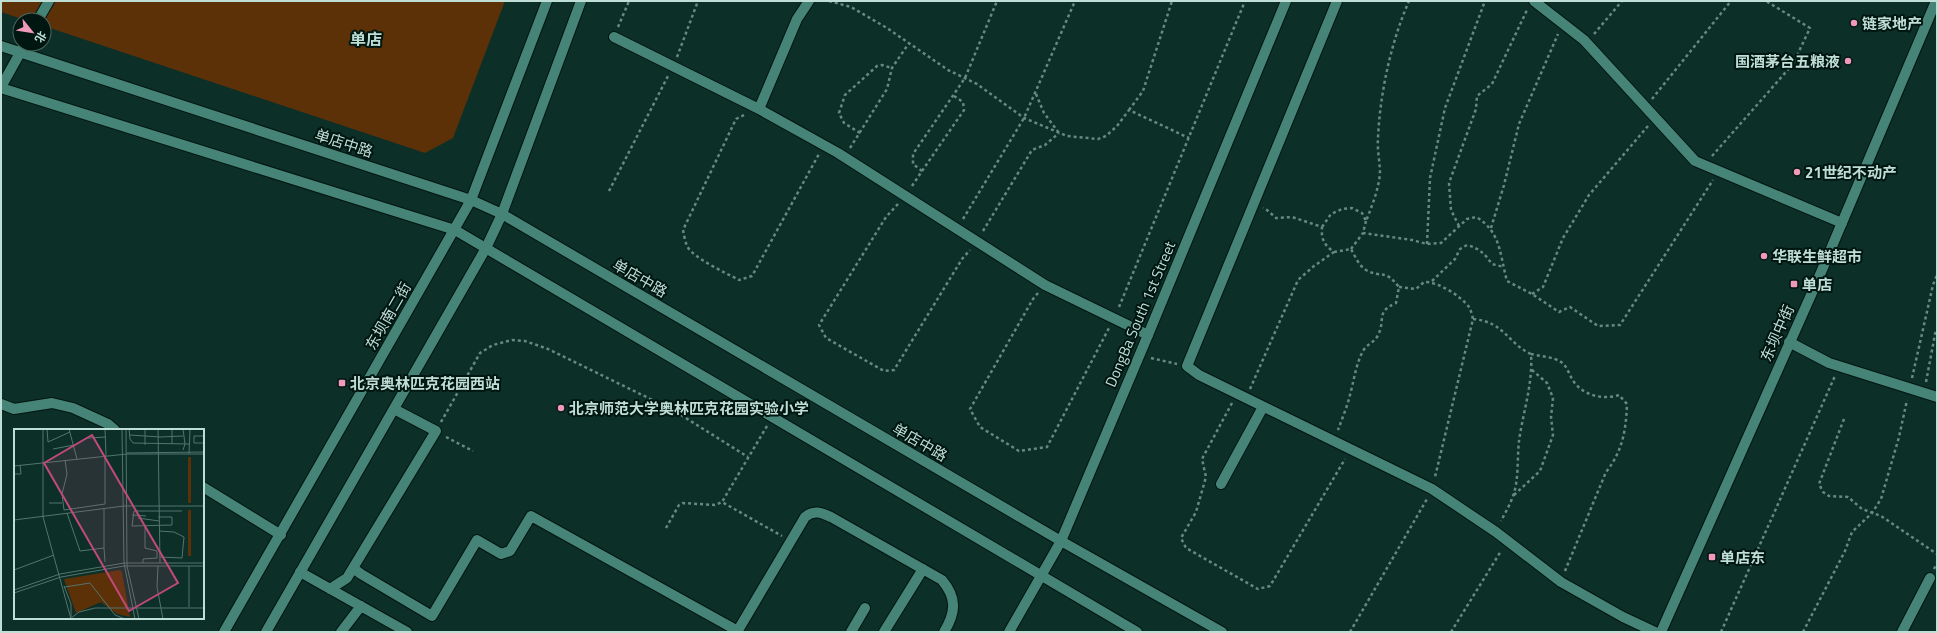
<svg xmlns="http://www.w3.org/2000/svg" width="1938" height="633" font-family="'Titillium Web','Noto Sans SC',sans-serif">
<rect width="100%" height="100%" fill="#0c2f28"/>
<path fill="#5d3107" d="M1,1H505L453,138L425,153L44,26V20H25L1,12Z"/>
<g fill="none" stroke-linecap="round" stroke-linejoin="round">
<defs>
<path id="minor" d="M809,1L797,19L759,109L838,153L1045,285L1148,335
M1337,1L1187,366L1199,375L1432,489L1496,532L1561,582L1623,617L1655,632
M1534,1L1584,40L1695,161L1842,223
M614,37L759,109
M1789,342L1829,363L1937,397
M1,404L14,409L52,403L73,408L108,424L115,430
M394,409L436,431L353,568L361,574L432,616L477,540L501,554L510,551L531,516L738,631
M1221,484L1263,407
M203,487L281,535
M300,572L407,632
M330,589L347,578L353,568
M341,632L361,606
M737,632L805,517C814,509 822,513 831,517L942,580C957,598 956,612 944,632
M851,632L865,608
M884,632L923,569
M1902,632L1930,578"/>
<path id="tertiary" d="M38,20L49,1
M1,46L471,200L502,214L1061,541L1222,632
M1,87L25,44
M1,88L455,230L1137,632
M1009,632L1061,541L1148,335L1286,1
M1661,632L1819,277L1936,1"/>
<path id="secondary" d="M224,632L471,200L547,1
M266,632L486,248L502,214L581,1"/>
</defs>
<use href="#minor" stroke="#031511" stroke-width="12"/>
<use href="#tertiary" stroke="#031511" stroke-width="12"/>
<use href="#secondary" stroke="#031511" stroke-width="12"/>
<path stroke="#688982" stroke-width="2.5" stroke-dasharray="3 3" stroke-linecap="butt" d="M829,1L851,7L887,28L948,70L977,84L1024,118L1067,136L1098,139L1106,136L1117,126L1129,110L1189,138
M618,27L629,1
M1594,34L1622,1
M677,57L698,1
M1036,94L1044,113L1059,133
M1652,99L1731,1
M1129,110L1143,91L1172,1
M744,115L736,119L683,230C684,235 685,241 687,246C693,258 726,273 739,280L752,276L819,154
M860,133L844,123L839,113L845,95L877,66L882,65L892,68
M850,148L887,89L892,68L909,43
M1712,156L1793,64L1810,28L1766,1
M922,171L964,110L963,102L954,96
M912,186L922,171L913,164V154L965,78L997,1
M609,191L668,76
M898,204L886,217L819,325L826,338L884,371L894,370L962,259L970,250
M963,219L1024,118L1075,1
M1366,221L1363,233L1412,240L1427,244L1441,243L1467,219L1476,217C1501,231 1500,256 1507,281L1532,294L1559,312L1570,307L1598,326L1620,325L1713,180
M1459,226L1451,210L1449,183L1476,109L1477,96L1492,84L1527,10
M1322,227L1331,214L1342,209L1352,208L1362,213L1366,221C1372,206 1378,191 1380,174C1380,162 1377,150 1378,138C1380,93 1391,42 1409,1
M1491,228L1504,185L1519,124L1558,34
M983,231L1032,150L1045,145L1059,133
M1427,244L1430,178L1445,108L1485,1
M1351,249L1363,233
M1334,252L1351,249C1355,256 1359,266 1366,270C1383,279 1384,268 1399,287L1396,303C1375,312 1386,320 1378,335C1375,342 1367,344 1363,351C1356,364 1354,380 1350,395C1347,407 1342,419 1338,430
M1432,281L1455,259L1460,249L1467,245C1479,248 1485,254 1492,264L1504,267
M1399,287L1416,289L1424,282C1437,281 1461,296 1469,307C1471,310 1472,315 1473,319L1435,477
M1038,293L1033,299L970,409L980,427L1019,451L1047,447L1109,328
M1532,294L1543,287L1563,238L1589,195L1648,126
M1119,307L1245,1
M1473,319C1505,322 1507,343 1531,354C1533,384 1523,412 1519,441C1517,459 1519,480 1513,496C1510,505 1505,513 1501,521
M1531,354C1539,356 1554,357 1561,362C1568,367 1569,375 1574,382C1584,396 1604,400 1619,395L1627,404C1626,429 1623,451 1606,472L1565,571
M1151,358L1177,364
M1912,378L1933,285L1937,275
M1926,382L1936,329
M1250,389L1298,280L1314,266L1334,252C1324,245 1321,239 1322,227L1292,217L1276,218L1267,210L1263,208
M1232,403L1202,459L1206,477L1196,512L1181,538L1186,548L1258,589L1270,586L1345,459
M1844,419L1819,484L1823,492L1829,496L1848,497L1862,509L1881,516L1937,554
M441,422L480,353L493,345L512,340L525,341L548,349L673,410L748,457
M767,426L722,502L782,536
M446,437L473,451
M1514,495L1540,471L1553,435L1551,417L1553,398L1547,383L1532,370
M666,528L679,505L683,503L715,505L722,502
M1934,569L1937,563
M1350,632L1427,499
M1451,632L1501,551
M1721,632L1835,376
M1803,632L1845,551L1852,532L1872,513L1881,499L1899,437L1907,400"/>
<use href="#minor" stroke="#458476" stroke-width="10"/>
<use href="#tertiary" stroke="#458476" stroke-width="10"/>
<use href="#secondary" stroke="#458476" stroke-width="10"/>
</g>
<g fill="#ef9ab8" stroke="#001611" stroke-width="1.5">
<circle cx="1854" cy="23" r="4"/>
<circle cx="1848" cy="61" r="4"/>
<circle cx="1797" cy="172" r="4"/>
<circle cx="1764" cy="256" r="4"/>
<rect x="1790" y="280" width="8" height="8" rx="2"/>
<rect x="338" y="379" width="8" height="8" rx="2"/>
<circle cx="561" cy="408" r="4"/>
<rect x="1708" y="553" width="8" height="8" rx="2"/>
</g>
<g text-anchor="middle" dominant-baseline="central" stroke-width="4" stroke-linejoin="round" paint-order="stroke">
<g font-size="15" font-weight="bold" fill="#bfded6" stroke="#001611" text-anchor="start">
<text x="1862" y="23">链家地产</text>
<text x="1840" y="61" text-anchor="end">国酒茅台五粮液</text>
<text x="1805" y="172">21世纪不动产</text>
<text x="1772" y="256">华联生鲜超市</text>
<text x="1802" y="284">单店</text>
<text x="350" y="383">北京奥林匹克花园西站</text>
<text x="569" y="408">北京师范大学奥林匹克花园实验小学</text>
<text x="1720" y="557">单店东</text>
</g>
<g font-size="15" fill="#bfded6" stroke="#001611">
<text transform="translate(344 143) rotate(18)">单店中路</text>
<text transform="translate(640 278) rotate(30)">单店中路</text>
<text transform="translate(1140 314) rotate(-67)">DongBa South 1st Street</text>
<text transform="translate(388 316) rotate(-60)">东坝南二街</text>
<text transform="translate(1777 333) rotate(-66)">东坝中街</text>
<text transform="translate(920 442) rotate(30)">单店中路</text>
</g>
<g font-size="16" font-weight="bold" fill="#bfded6" stroke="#001611">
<text x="366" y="39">单店</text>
</g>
</g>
<g transform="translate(14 429)">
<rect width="190" height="190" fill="#0c2f28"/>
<path d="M174,28H177V74H174ZM174,81H177V127H174ZM106,141L108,143L116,188L103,185L87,173L62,184L50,150Z" fill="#5d3107"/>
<path fill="none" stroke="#54756e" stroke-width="1" d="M29,0V88L57,190M33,0L34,13L56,3M55,0L63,30M91,0L92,27M108,0L110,134L121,190M112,0L113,137L125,190M115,0L116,10L119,14L176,15M131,0V16M144,0L146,134M158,0V15M169,0L171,15L169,21M116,6L146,8L169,7M190,7H180V14H190M74,9L92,8M39,20L60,16M113,24L190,23M175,25L176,0M51,31L53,45L48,65L50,81L91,75V27M0,37L113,25H190M0,45H7L6,36M35,74H48M53,84L66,122L90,119V79M118,86L132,87M144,88H158V96L118,97L120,82H168M124,89L145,92M0,91L110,77H190M145,102L160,103L170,108L168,129L146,128M90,119L91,133M129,134V130L143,129V122L131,119V98M144,137L143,158L149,190M175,137V178M0,141L40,126M50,157L57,175V188M51,158L76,154L101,186L111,190M0,161L46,145L110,134H190M0,164L47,148L110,137H190M56,190L65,183L81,179H190"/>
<path fill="#c14a7a" fill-opacity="0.15" stroke="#c14a7a" stroke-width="2" d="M78,6L164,154L115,182L30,34Z"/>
<rect width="190" height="190" fill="none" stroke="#bfded6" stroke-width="2"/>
</g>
<rect width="1938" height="633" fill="none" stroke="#bfded6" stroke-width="4"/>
<g transform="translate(32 32) rotate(120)"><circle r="19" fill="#001611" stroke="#4c6660"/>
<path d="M0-3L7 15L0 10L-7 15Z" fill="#ef9ab8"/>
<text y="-6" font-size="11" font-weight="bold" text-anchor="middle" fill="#bfded6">北</text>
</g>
</svg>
